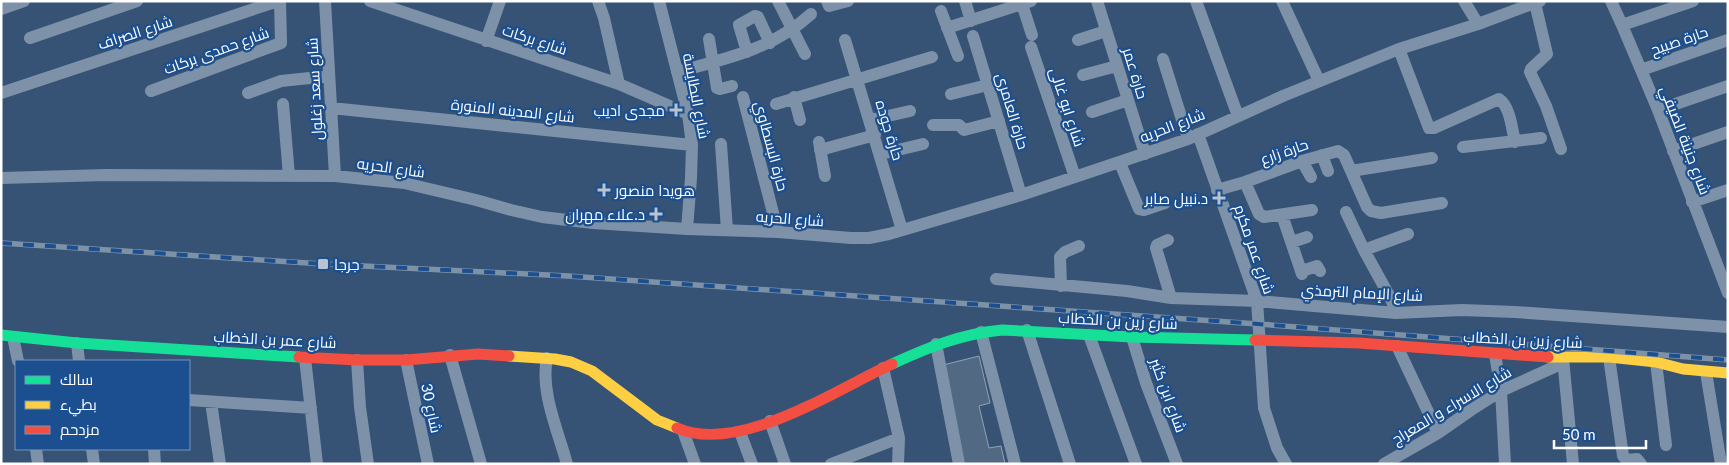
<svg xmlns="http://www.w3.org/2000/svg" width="1729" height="465" font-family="Lato,Cairo,sans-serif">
<rect width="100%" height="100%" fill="#365274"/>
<path fill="#526984" stroke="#92a2b6" d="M979,356L990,403L979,406L989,448L1001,446L1005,464H963L943,365Z"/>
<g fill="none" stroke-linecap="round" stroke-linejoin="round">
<path stroke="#7d92a8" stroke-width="12" d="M325,1L335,176
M370,1L619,84L688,114
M598,1L604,18L619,84
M659,1L688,114L692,145L691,178L687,229
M778,1L805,54
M827,1L829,6L848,1
M965,1L971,21
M1097,1L1145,154
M1196,1L1238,116
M1282,1L1319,81
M1464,1L1478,24
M1611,1L1622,25L1658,110L1728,293
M1535,3L1547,54L1531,69L1530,72L1546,106L1561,149
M1022,4L1032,35
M1,9L24,1
M941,11L958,56
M1622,25L1693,1
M947,28L1031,1
M973,36L1021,195
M30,38L137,1
M709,39L717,88L720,89L732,86
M845,40L902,230
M1078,40L1106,31
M486,41L500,1
M1031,47L1075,177
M1399,49L1429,128H1434L1499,99C1510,106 1512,129 1515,142
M747,52L739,25L755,16L758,17L770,43
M1163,59L1188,139
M1641,70L1728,40
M677,72C725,59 773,49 811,14
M1083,75L1117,66
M151,91L281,43L280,1
M1,93L278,1
M248,93L281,81L329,76
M951,94L988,85
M743,97L778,232
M794,97L800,120
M283,104L289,176
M776,104L932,57
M331,108L692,145
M1658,110L1728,86
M1092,112L1128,100
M870,120L910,111
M933,125H959L964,130L999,121
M1198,134L1257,301L1264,408L1277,448L1286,464
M819,142L825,176
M721,144L727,230
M1463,147L1541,138
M820,150L875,135
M1673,151L1728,132
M881,154L923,144
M1322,155L1328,171
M1302,161L1311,177
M1120,163L1139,209L1144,210L1165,203
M1351,171L1432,158
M1,178L106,175L335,176L404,183L476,200L511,210L542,217L593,223L687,229L778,232L851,238H869L889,234L1021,195L1188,139L1283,96L1399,49L1478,24L1540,1
M1245,182L1259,214L1264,217L1312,210
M1217,190L1245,182L1302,161L1338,151L1344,155L1367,207L1371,211L1381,213L1442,203
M1692,202L1728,190
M1346,212L1364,250L1392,301L1396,313
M1282,215L1302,274
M1168,240L1157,245L1156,248L1171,298
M1292,242L1307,237
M1364,250L1408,234
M1302,271L1317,266L1320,271
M996,279L1127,291L1171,298L1257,301L1396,313L1462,310L1515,312L1728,327
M1061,286L1060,257L1065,252L1079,246
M1027,330L1070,464
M981,332L1015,464
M1089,335L1136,464
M13,337L18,361
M1132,337L1146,383L1177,464
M77,343L79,361
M936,344L959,464
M1397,346L1438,433
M1495,354L1501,391L1505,464
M450,355L481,464
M1609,357L1623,456L1627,460L1637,459L1641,464
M305,358L317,464
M547,358C540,391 558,431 567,464
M1563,358L1573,464
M357,360L360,407L368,464
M406,360L428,464
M1656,362L1666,445
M883,368L899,438L898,464
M1706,372L1721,464
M189,400L311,408
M211,402L220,464
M770,421L785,464
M683,431L695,464
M740,432L752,464
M36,449L38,464
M92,449L94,464
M154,449L155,464
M831,464L899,438
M1384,464L1438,433L1471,410L1501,391L1563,363"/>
<path stroke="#16e098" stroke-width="11" d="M1,335L77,343L299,357
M892,364C929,347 961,334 1002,330L1132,337L1255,340"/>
<path stroke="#ffcf43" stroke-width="11" d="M509,356L555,359L571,362L592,371L657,420L677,428
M1548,357H1609L1656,362L1683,369L1728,373"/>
<path stroke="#f24e42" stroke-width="11" d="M1255,340L1359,343L1548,357
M299,357L357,360H406L478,354L509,356
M677,428C739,455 835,390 892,364"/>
<defs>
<path id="rail" d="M1,243L323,264L568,276L1258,324L1728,360"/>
</defs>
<use href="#rail" stroke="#7e92a7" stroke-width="5.5"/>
<use href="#rail" stroke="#1b4f8f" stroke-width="4" stroke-dasharray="11" stroke-linecap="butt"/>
</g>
<g fill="#b9c2ce" stroke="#1b4f8f" stroke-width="2">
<path d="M673.5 102.5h5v5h5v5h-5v5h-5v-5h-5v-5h5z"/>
<path d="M601.5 182.5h5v5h5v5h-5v5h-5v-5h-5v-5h5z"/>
<path d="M1216.5 190.5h5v5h5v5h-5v5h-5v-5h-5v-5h5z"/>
<path d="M653.5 206.5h5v5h5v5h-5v5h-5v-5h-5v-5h5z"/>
<rect x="317" y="258" width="12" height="12" rx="2.5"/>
</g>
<g text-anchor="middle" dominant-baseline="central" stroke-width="4.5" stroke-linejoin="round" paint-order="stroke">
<g font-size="15" fill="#fff" stroke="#1b4f8f">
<text transform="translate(135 32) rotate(-18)">شارع الصراف</text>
<text transform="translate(535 39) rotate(18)">شارع بركات</text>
<text transform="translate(1679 40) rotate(-19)">حارة صبيح</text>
<text transform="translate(216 50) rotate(-20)">شارع حمدى بركات</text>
<text transform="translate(1136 73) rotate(73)">حارة عمر</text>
<text transform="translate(314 89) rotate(-93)">شارع سعد زغلول</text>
<text transform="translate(697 96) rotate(79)">شارع البطايسة</text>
<text transform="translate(1068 107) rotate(72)">شارع ابو غالى</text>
<text transform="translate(513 110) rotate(6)">شارع المدينه المنورة</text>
<text transform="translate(1013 111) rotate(73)">حارة العامرى</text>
<text transform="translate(1172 125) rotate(-21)">شارع الحريه</text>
<text transform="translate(890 130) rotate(73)">حارة جوده</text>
<text transform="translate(1686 140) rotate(69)">شارع جنينة الضيفي</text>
<text transform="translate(772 146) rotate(75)">حارة البسطاوي</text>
<text transform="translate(1284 151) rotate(-19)">حارة زارع</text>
<text transform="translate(391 167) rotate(8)">شارع الحريه</text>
<text transform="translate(790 218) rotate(4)">شارع الحريه</text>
<text transform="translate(1255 249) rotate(71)">شارع عمر مكرم</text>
<text transform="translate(1362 292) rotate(3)">شارع الإمام الترمذي</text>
<text transform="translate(1118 320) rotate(3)">شارع زين بن الخطاب</text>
<text transform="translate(275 339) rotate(3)">شارع عمر بن الخطاب</text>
<text transform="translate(1523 339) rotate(3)">شارع زين بن الخطاب</text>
<text transform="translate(1169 395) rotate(70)">شارع ابن كثير</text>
<text transform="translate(1451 405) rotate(-31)">شارع الاسراء و المعراج</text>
<text transform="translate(432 408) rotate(78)">شارع 30</text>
</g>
<g font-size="15" fill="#fff" stroke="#1b4f8f" text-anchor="end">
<text x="665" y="110">مجدى اديب</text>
<text x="615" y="190" text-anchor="start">هويدا منصور</text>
<text x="1208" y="198">د.نبيل صابر</text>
<text x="645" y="214">د.علاء مهران</text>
<text x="334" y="264" text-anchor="start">جرجا</text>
</g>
</g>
<rect width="1729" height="465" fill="none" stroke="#ffffff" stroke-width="5"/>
<rect x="15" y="360" width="175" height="90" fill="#1b4f8f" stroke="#7695bc"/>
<rect x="25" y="376" width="25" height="8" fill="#16e098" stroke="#7695bc"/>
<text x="60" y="385" font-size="15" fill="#ffffff">سالك</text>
<rect x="25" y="401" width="25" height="8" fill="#ffcf43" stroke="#7695bc"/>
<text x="60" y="410" font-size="15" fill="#ffffff">بطيء</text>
<rect x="25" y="426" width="25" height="8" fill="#f24e42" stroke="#7695bc"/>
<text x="60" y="435" font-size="15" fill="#ffffff">مزدحم</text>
<path d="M1554 440v8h92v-8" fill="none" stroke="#ffffff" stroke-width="2.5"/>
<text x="1562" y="440" font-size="15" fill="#ffffff" stroke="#1b4f8f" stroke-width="4" paint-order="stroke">50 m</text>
</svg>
